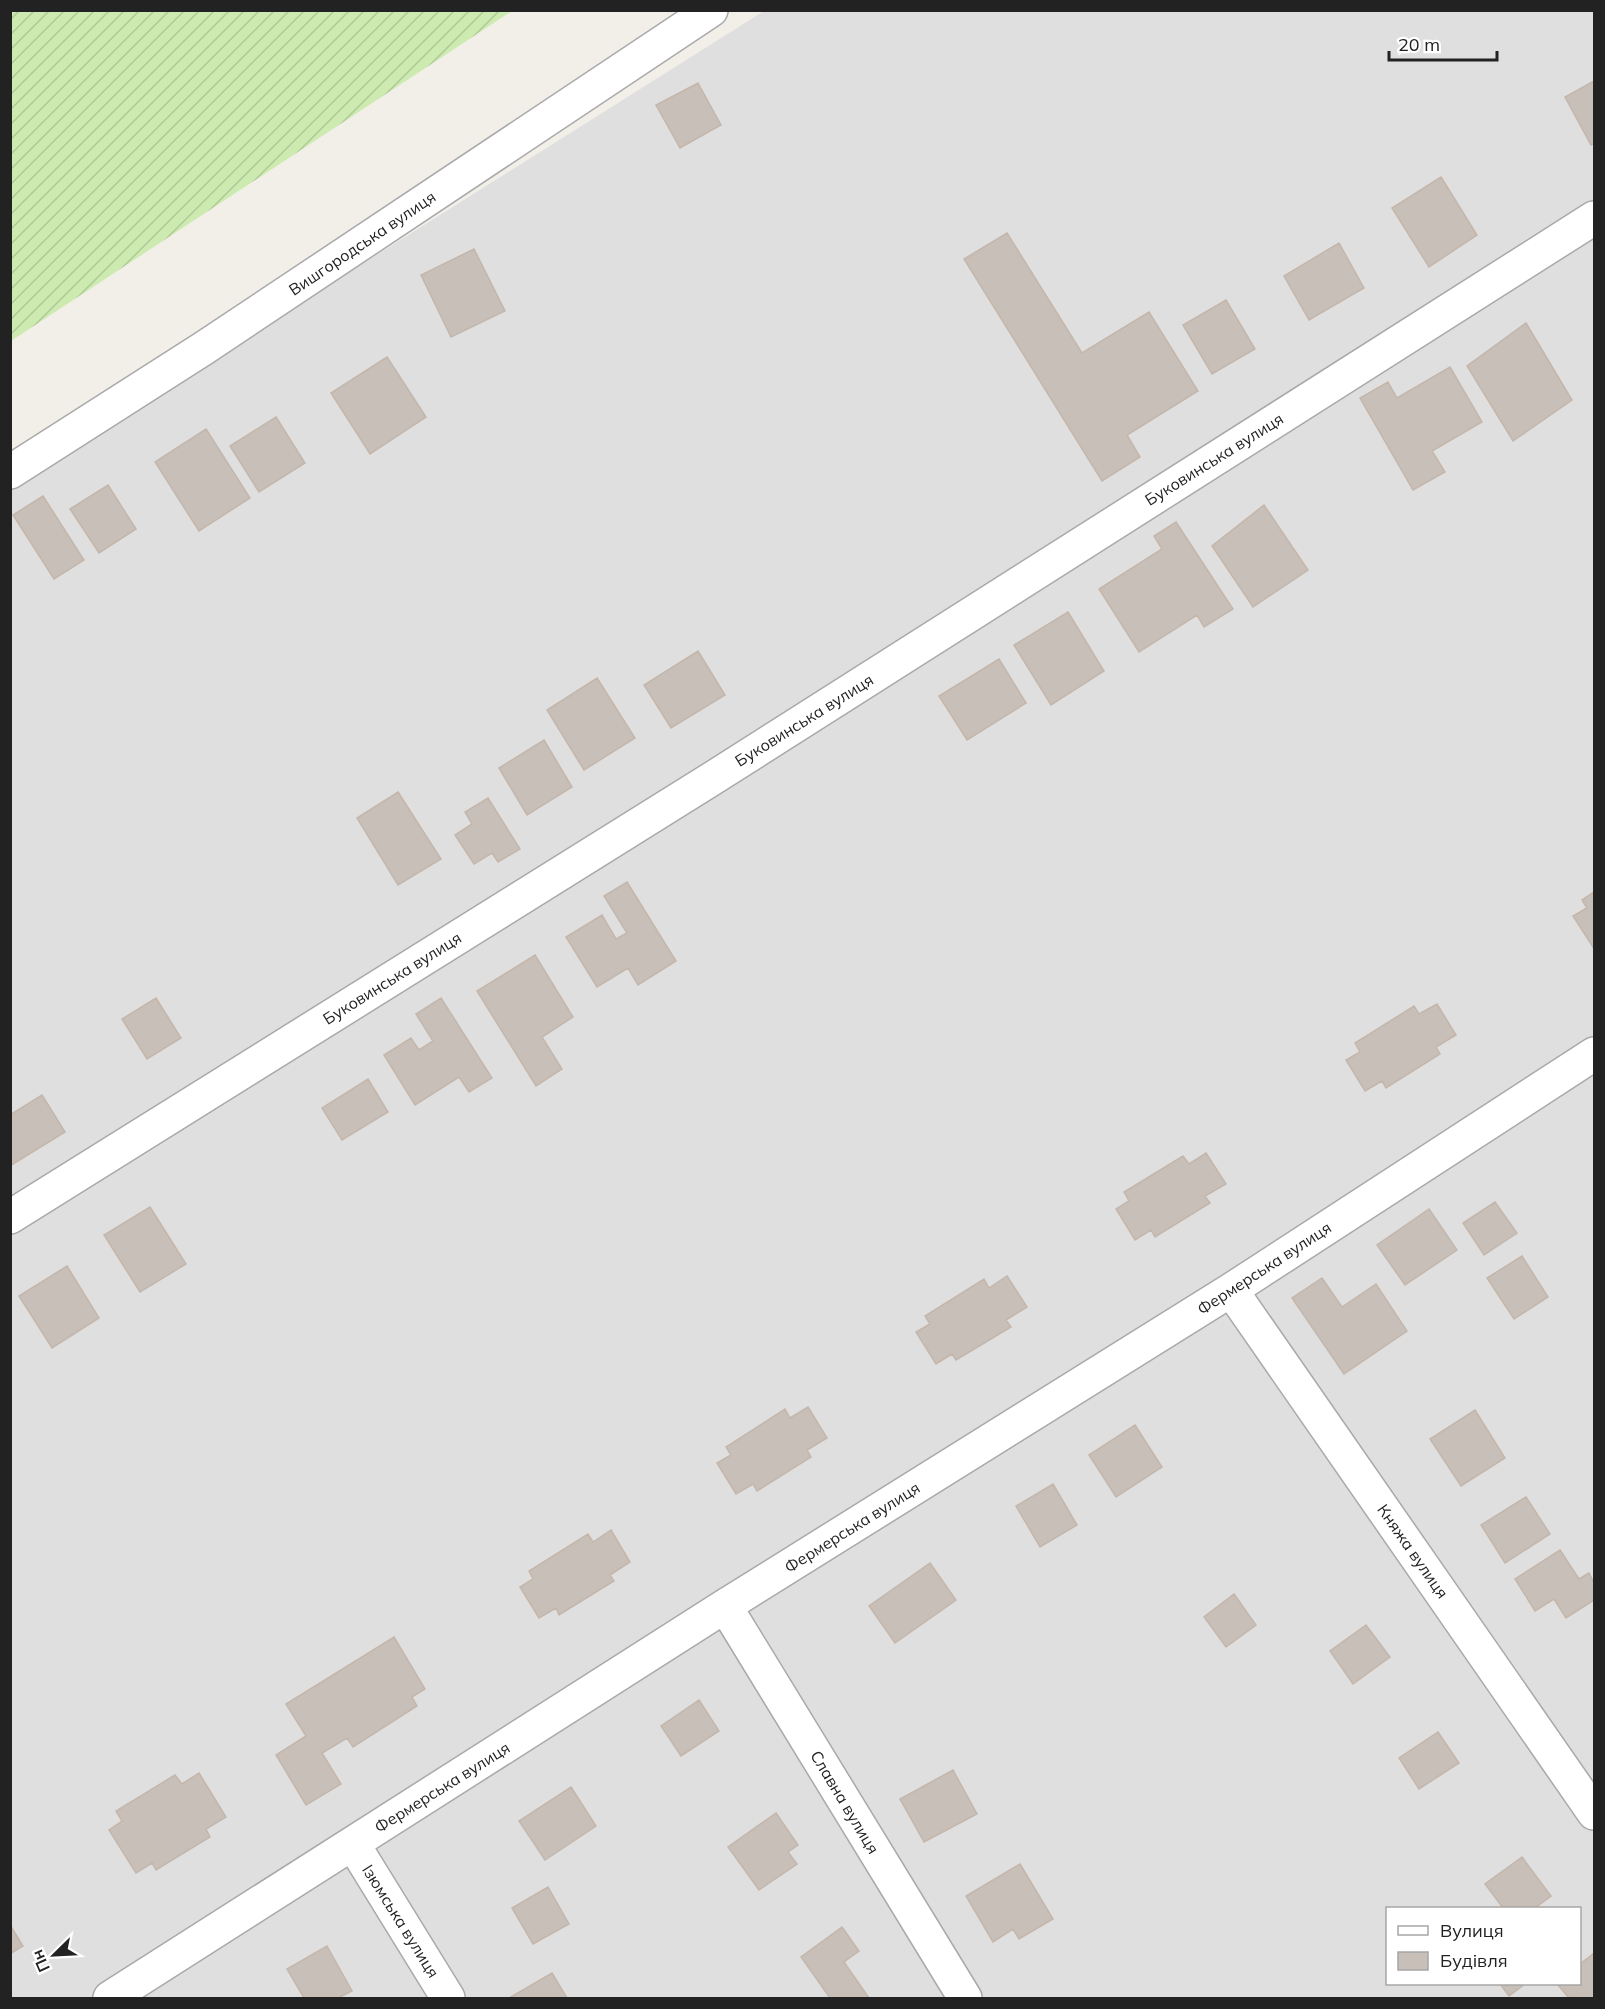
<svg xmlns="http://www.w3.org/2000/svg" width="1605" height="2009" font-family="Mulish,sans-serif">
<defs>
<pattern id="garden-furrows" width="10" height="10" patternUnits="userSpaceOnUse" patternTransform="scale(1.5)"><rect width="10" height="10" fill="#cdebb0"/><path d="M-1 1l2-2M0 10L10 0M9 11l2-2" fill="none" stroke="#b0c997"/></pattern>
</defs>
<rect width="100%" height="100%" fill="#f2efe9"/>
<path fill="#e0dfdf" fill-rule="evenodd" d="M764,11H1594V1998H11V485ZM1388,1908H1580V1984H1388Z"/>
<path fill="url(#garden-furrows)" d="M11,10H512V11L11,341Z"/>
<path fill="#c7bfb8" stroke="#c4b6ab" stroke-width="1.5" d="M1594,81V143L1591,145L1565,97Z
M698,83L721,125L680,148L656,105Z
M1441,177L1477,235L1429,267L1392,208Z
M1007,233L1082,353L1149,312L1198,391L1127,435L1140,457L1102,481L964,259Z
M1339,243L1364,288L1309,320L1284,276Z
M474,249L505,311L451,337L421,275Z
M1226,300L1255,349L1212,374L1183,325Z
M1526,323L1572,400L1513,441L1467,366Z
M387,357L426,417L370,454L331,393Z
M1450,367L1482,422L1432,451L1445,472L1413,490L1360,398L1388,382L1397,398Z
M276,417L305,463L259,492L230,446Z
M206,429L250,498L199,531L155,462Z
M108,485L136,529L99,553L70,509Z
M43,496L84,560L54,579L13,515Z
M1264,505L1308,570L1253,607L1212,546Z
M1176,522L1233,609L1204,627L1197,615L1139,652L1099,589L1162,549L1154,536Z
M1068,612L1104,671L1051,705L1014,645Z
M698,651L725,695L671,728L644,685Z
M999,659L1026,703L967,740L939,696Z
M597,678L635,738L584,770L547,710Z
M544,740L572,787L527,815L499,768Z
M398,792L441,859L398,885L357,818Z
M488,798L520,849L498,862L492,853L474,864L455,835L472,824L465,812Z
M627,882L676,961L638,985L628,968L597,987L566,937L602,915L616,939L627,933L604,896Z
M1594,892V946L1593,947L1573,916L1587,908L1582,900Z
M535,955L573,1017L542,1037L562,1069L536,1086L477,991Z
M156,998L181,1038L147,1059L122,1019Z
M441,998L492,1078L469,1092L459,1077L415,1105L384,1055L411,1038L419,1050L433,1041L416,1014Z
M1437,1004L1456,1035L1436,1047L1440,1054L1386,1088L1382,1081L1365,1091L1346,1060L1360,1052L1355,1043L1414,1006L1419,1014Z
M368,1079L388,1112L342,1140L322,1108Z
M42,1095L65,1132L10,1166V1115Z
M1206,1153L1226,1184L1205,1196L1210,1203L1155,1237L1151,1230L1135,1240L1116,1209L1129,1201L1124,1192L1183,1156L1189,1164Z
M1495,1202L1517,1233L1484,1255L1463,1223Z
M150,1207L186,1264L140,1292L104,1235Z
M1429,1209L1457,1250L1405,1285L1377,1245Z
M1522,1256L1548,1297L1514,1319L1487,1278Z
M67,1266L99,1318L52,1348L19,1296Z
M1007,1276L1027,1307L1006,1320L1011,1327L956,1360L952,1354L936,1364L916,1332L930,1324L925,1316L984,1279L989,1288Z
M1322,1278L1342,1307L1376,1284L1407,1331L1344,1374L1292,1298Z
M808,1407L827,1438L807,1450L811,1457L757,1491L753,1484L736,1494L717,1463L731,1455L726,1447L785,1409L790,1418Z
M1475,1410L1505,1458L1461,1486L1430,1439Z
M1135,1425L1162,1467L1116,1497L1089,1455Z
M1053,1484L1077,1525L1040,1547L1016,1506Z
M1526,1497L1550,1534L1505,1563L1481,1525Z
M611,1530L630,1562L610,1575L614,1581L559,1615L556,1608L539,1618L520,1587L533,1579L529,1571L588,1534L593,1542Z
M1560,1550L1579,1579L1589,1573L1594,1583V1600L1566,1618L1554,1599L1535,1611L1515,1579Z
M930,1563L956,1600L895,1643L869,1606Z
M1234,1594L1256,1625L1226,1647L1204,1617Z
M1366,1625L1390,1657L1353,1684L1330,1651Z
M394,1637L425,1689L412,1697L417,1706L353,1747L347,1738L322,1753L341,1784L306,1805L276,1755L306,1736L286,1704Z
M699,1700L719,1731L681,1756L661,1726Z
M1438,1732L1459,1763L1419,1789L1399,1758Z
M953,1770L977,1814L924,1842L900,1799Z
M199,1773L226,1817L206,1829L210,1837L156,1870L152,1863L136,1873L109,1830L122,1821L116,1811L175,1775L182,1784Z
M571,1787L596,1826L545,1860L519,1821Z
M776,1813L798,1845L788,1852L797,1864L759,1890L728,1847Z
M1522,1857L1551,1896L1535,1908H1503L1485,1884Z
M1020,1864L1053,1919L1019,1939L1013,1929L993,1942L966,1896Z
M548,1887L569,1924L533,1944L512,1908Z
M10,1925L23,1946L10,1954Z
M842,1927L859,1951L844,1962L869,1998H830L801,1957Z
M327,1946L352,1991L338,1998H304L287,1969Z
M1594,1953V1998H1569L1557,1984H1580V1964Z
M552,1973L567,1998H509Z
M1500,1984H1525L1509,1996Z"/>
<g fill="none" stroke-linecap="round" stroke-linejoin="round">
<defs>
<path id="street" d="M10,472L204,348L711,10
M10,1217L713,778L1594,218
M1231,1290L1594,1813
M725,1606L965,1998
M353,1844L448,1998
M110,1998L725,1606L1231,1290L1594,1054"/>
</defs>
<use href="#street" stroke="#a9a9a9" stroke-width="36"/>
<use href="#street" stroke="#fff" stroke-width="33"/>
</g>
<g text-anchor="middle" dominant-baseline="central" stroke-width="6" stroke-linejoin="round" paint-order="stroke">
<g font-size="16" fill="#222" stroke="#fff">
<text transform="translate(362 243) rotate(-34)">Вишгородська вулиця</text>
<text transform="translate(1214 459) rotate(-32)">Буковинська вулиця</text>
<text transform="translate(804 720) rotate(-32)">Буковинська вулиця</text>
<text transform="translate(392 978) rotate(-32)">Буковинська вулиця</text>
<text transform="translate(1264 1268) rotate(-33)">Фермерська вулиця</text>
<text transform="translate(852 1527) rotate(-32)">Фермерська вулиця</text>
<text transform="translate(1413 1551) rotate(55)">Княжа вулиця</text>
<text transform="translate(442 1787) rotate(-32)">Фермерська вулиця</text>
<text transform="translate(845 1802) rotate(59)">Славна вулиця</text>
<text transform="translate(401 1921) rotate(58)">Ізюмська вулиця</text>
</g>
</g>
<rect width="1605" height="2009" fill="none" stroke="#222222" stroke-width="24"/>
<rect x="1386" y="1907" width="195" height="78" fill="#ffffff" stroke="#a7a7a7" stroke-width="1.5"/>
<rect x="1398" y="1926" width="30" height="9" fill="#ffffff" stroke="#a7a7a7" stroke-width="1.5"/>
<text x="1440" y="1937" font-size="18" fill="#222222">Вулиця</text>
<rect x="1398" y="1952" width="30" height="18" fill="#c7bfb8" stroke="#a7a7a7" stroke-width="1.5"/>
<text x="1440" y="1967" font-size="18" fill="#222222">Будівля</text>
<g transform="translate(54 1955) rotate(246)" stroke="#ffffff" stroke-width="4.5" paint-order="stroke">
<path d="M0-4.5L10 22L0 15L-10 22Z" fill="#222222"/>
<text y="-9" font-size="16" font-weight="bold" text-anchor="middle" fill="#222222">Пн</text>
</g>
<path d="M1389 51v9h108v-9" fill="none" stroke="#222222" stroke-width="3"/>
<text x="1398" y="51" font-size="18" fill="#222222" stroke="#ffffff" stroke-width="4.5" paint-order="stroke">20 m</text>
</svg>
